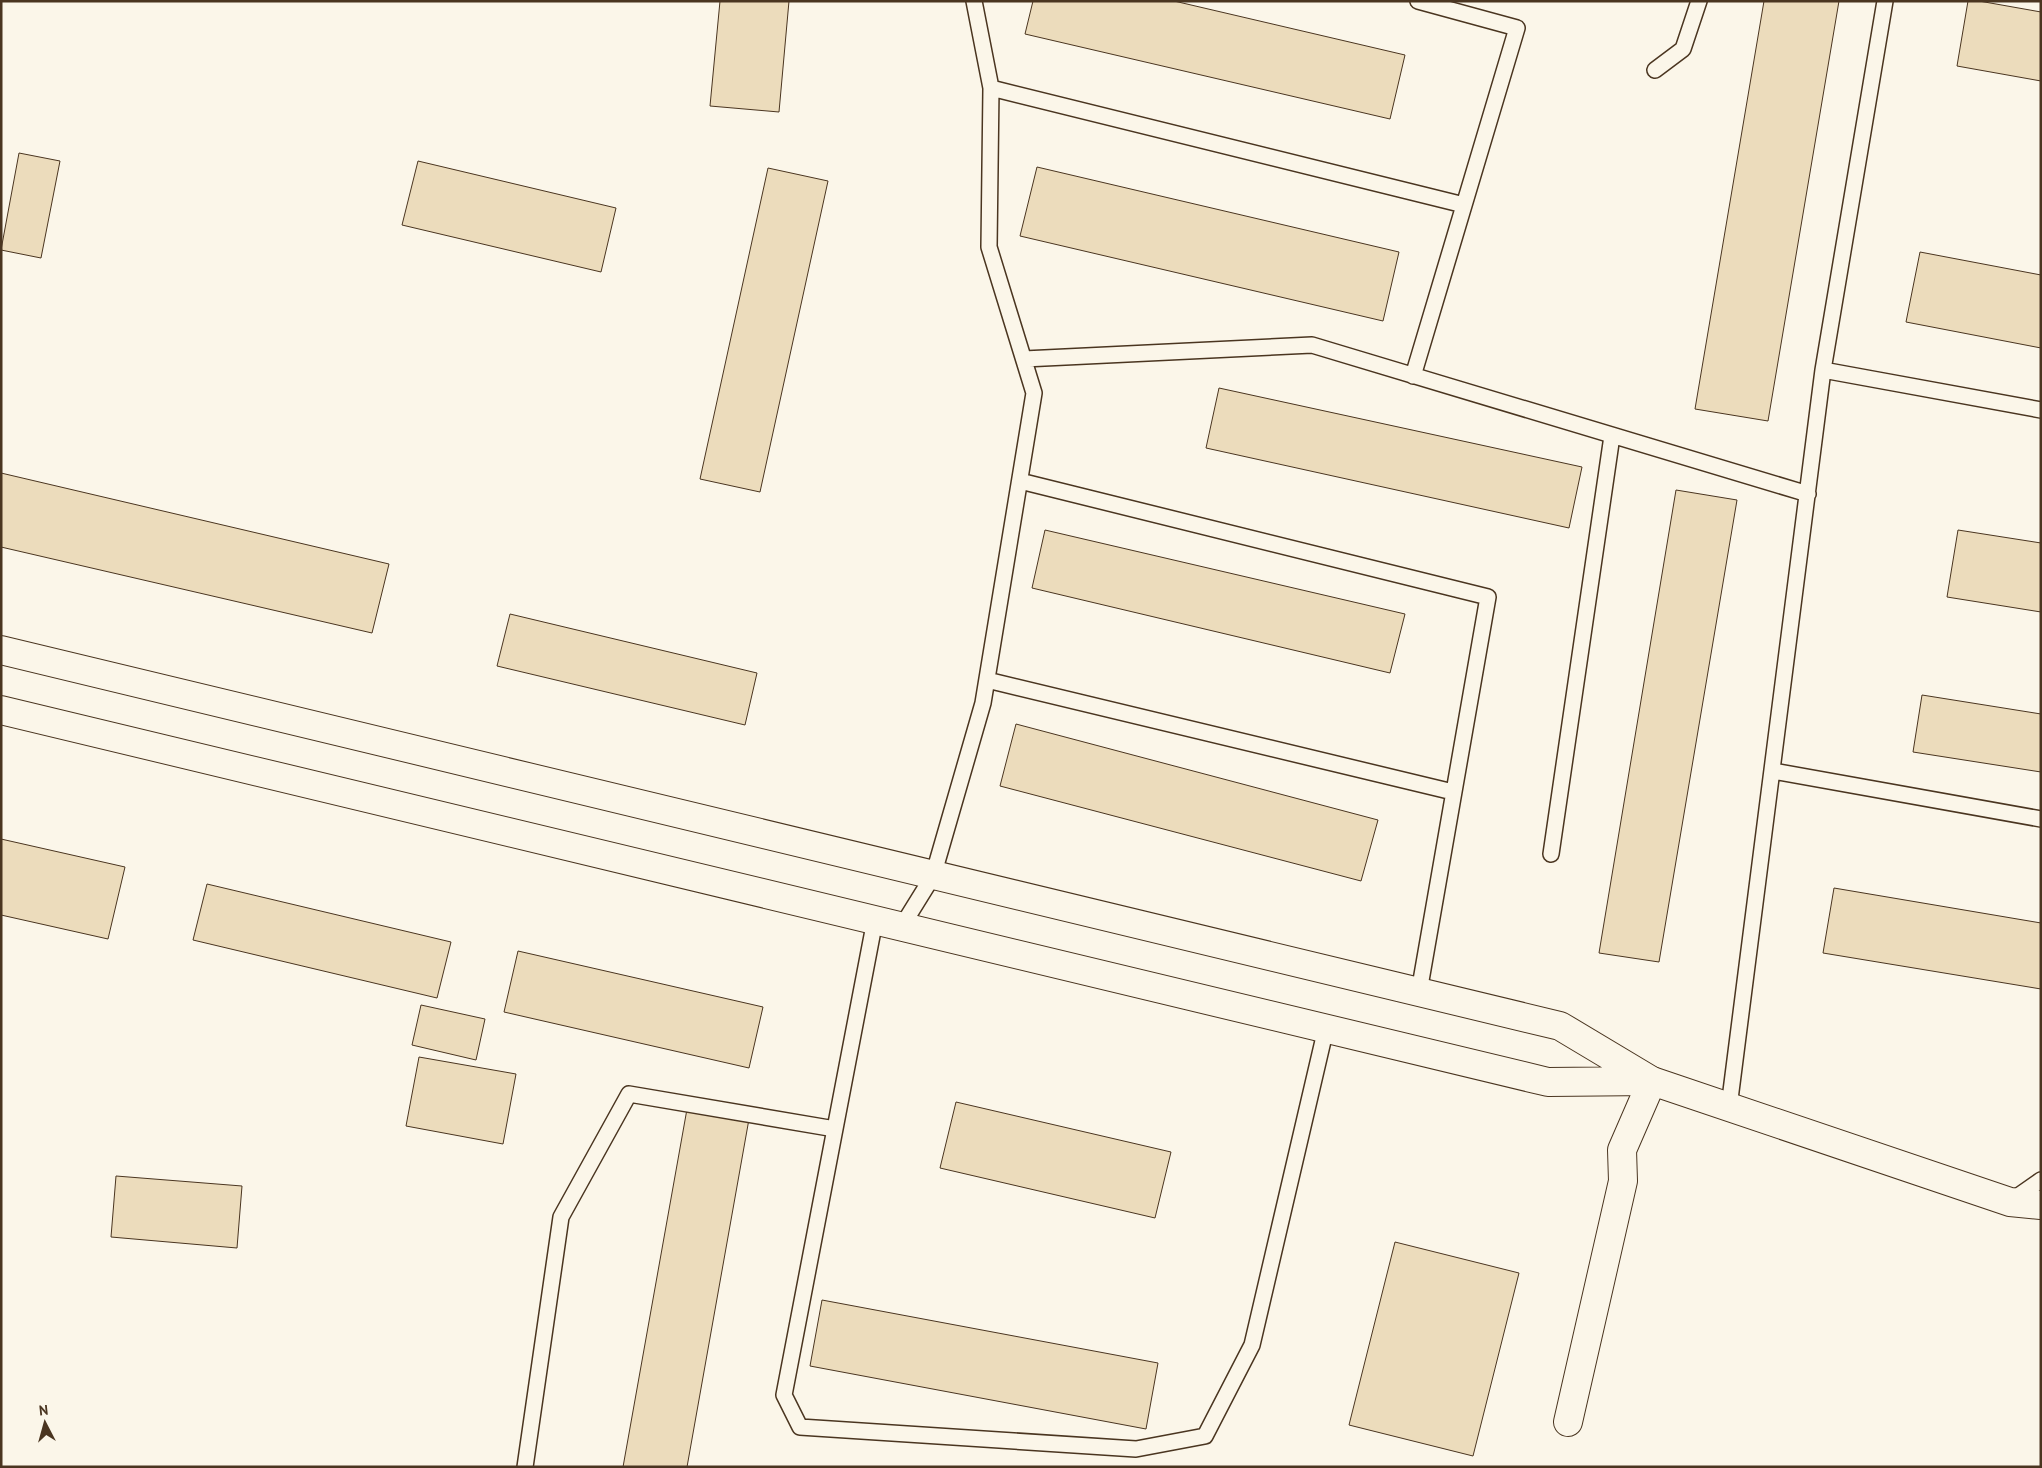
<svg xmlns="http://www.w3.org/2000/svg" width="2042" height="1468" font-family="'PT Sans',sans-serif">
<rect width="100%" height="100%" fill="#fbf6e9"/>
<path fill="#ecdcbc" stroke="#4a3520" d="M720,1H789L779,112L710,106Z
M1033,1H1174L1405,55L1390,119L1025,34Z
M1764,1H1839L1768,421L1695,409Z
M1968,1H1979L2041,12V81L1957,66Z
M19,153L60,161L41,258L1,250Z
M418,161L616,208L601,272L402,225Z
M1037,167L1399,252L1383,321L1020,236Z
M768,168L828,181L760,492L700,479Z
M1920,252L2041,275V348L1906,322Z
M1219,388L1582,467L1569,528L1206,448Z
M1,473L389,564L372,633L1,547Z
M1676,490L1737,500L1659,962L1599,953Z
M1045,530L1405,614L1390,673L1032,588Z
M1958,530L2041,543V612L1947,597Z
M510,614L757,673L745,725L497,666Z
M1922,695L2041,714V772L1913,752Z
M1016,724L1378,820L1361,881L1000,786Z
M1,839L125,867L108,939L1,915Z
M207,884L451,942L437,998L193,940Z
M1834,888L2041,923V989L1823,953Z
M518,951L763,1007L749,1068L504,1012Z
M421,1005L485,1019L476,1060L412,1045Z
M419,1057L516,1074L503,1144L406,1126Z
M956,1102L1171,1152L1155,1218L940,1168Z
M687,1109L749,1119L687,1467H623Z
M116,1176L242,1186L237,1248L111,1237Z
M1395,1242L1519,1273L1473,1456L1349,1425Z
M822,1300L1158,1363L1146,1429L810,1366Z"/>
<g fill="none" stroke-linecap="round" stroke-linejoin="round">
<defs>
<path id="lane" d="M1655,70L1683,49L1699,1
M991,88L1464,205
M1024,359L1312,345L1808,494
M1823,370L2041,410
M1413,376L1517,28L1418,1
M1020,481L1488,597L1419,992
M987,680L1453,792
M1773,771L2041,819
M1551,854L1612,436
M875,920L784,1395L800,1427L1136,1449L1205,1436L1252,1345L1326,1028
M902,926L933,876L983,703L1034,393L989,247L991,88L974,1
M1729,1107L1823,370L1885,1
M2011,1201L2041,1180
M525,1467L561,1217L629,1094L835,1129"/>
<path id="street" d="M1568,1422L1623,1181L1622,1150L1652,1081"/>
<path id="secondary" d="M1,650L1560,1026L1652,1081L2010,1202L2041,1205
M1,710L1548,1082L1652,1081"/>
</defs>
<use href="#lane" stroke="#4a3520" stroke-width="18"/>
<use href="#street" stroke="#4a3520" stroke-width="30"/>
<use href="#secondary" stroke="#4a3520" stroke-width="30"/>
<use href="#lane" stroke="#fbf6e9" stroke-width="15"/>
<use href="#street" stroke="#fbf6e9" stroke-width="28"/>
<use href="#secondary" stroke="#fbf6e9" stroke-width="28"/>
</g>
<rect width="2042" height="1468" fill="none" stroke="#4a3520" stroke-width="5"/>
<g transform="translate(45 1423) rotate(354)" stroke="#fbf6e9" stroke-width="4" paint-order="stroke">
<path d="M0-4L9 19L0 12L-9 19Z" fill="#4a3520"/>
<text y="-8" font-size="14" font-weight="bold" text-anchor="middle" fill="#4a3520">N</text>
</g>
</svg>
